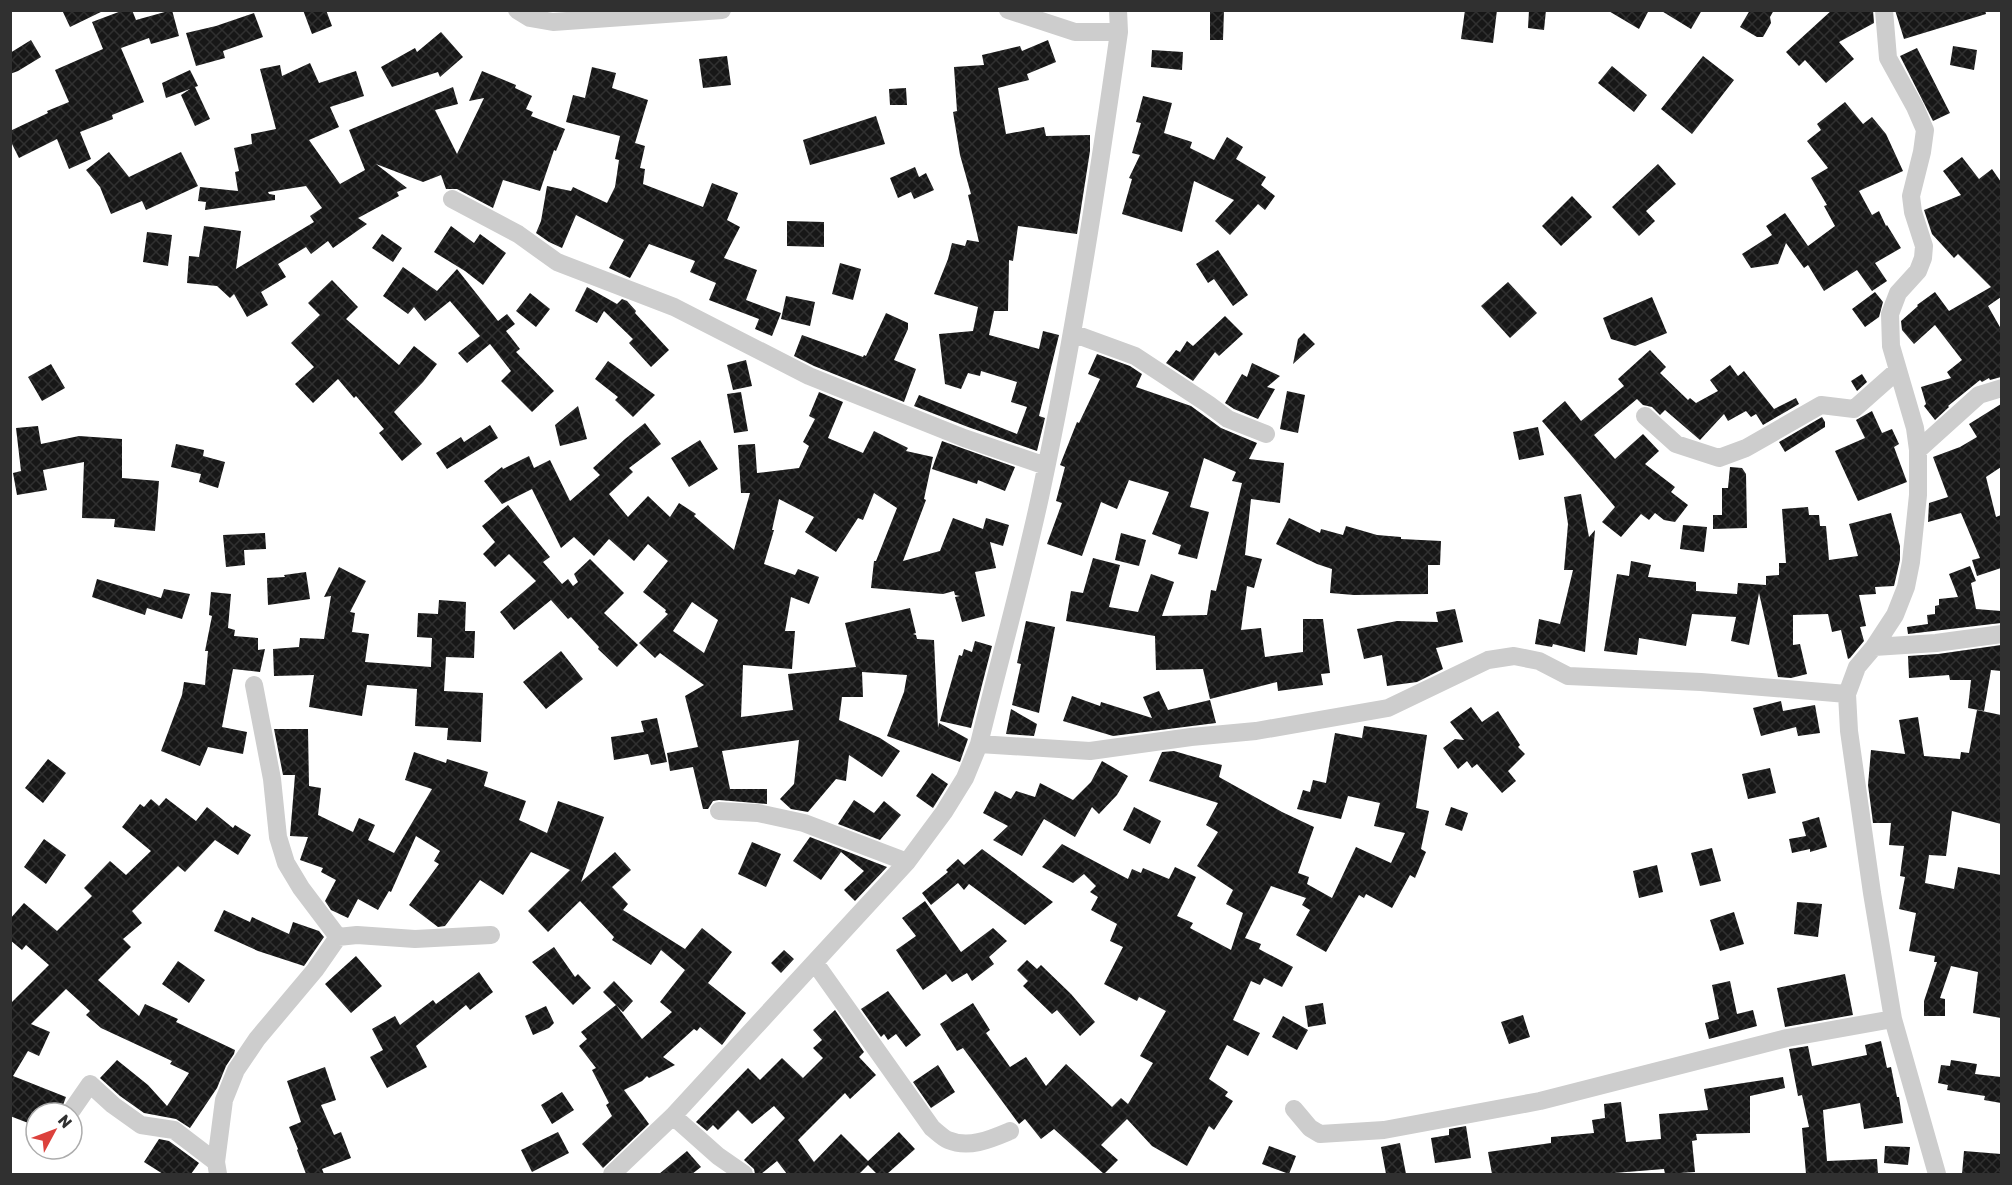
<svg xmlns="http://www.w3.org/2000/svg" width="2012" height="1185" font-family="Rubik,sans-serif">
<defs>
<pattern id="building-cross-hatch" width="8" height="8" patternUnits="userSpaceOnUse" patternTransform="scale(1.5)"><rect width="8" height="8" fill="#171717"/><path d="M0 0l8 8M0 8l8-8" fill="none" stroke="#303030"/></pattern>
</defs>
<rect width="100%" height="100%" fill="#fff"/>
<path fill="url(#building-cross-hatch)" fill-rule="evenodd" d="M62,10H105L70,27Z
M124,10H132L136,20L172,10L179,36L151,44L149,38L121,48L144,102L112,115L113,119L80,132L91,159L69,169L57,139L19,158L10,140V131L48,113L47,111L69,102L55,70L103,49L92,22Z
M303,10H326L332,26L312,34Z
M1210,10H1224L1223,40H1210Z
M1465,10H1497L1493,43L1461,39Z
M1529,10H1546L1544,30L1528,28Z
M1607,10H1649L1639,29Z
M1660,10H1702L1691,29Z
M1750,10H1774L1770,17L1771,23L1763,37H1757L1740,27Z
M1832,10H1873L1874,23L1839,42L1854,59L1826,83L1805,60L1799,66L1786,52Z
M1895,10H1985L1986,14L1904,39Z
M254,13L263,37L223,51L225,58L196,66L186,33L216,26Z
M441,32L463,57L440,77L438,72L392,87L381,67L415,48L417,52Z
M31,40L41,57L18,71L10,74V53Z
M1048,40L1056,62L1027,74L1029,80L998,88L1006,134L1044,127L1046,136L1090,135V151L1077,234L1018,226L1013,261L1009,260L1008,311H994L989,335L1039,349L1043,331L1059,335L1039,416L1045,418L1037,451L968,427L914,406L919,395L1017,434L1027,407L1011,402L1017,382L981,371L980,376L968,373L961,389L945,384L939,334L973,331L978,307L934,294L948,259L952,243L965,246L967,240L979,242L968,195L971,194L960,155L953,112L957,111L954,67L984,65L982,55L1020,46L1022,51Z
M1953,46L1977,50L1974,70L1950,65Z
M1917,48L1950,113L1933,121L1900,56Z
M1152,50L1183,52L1182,70L1151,67Z
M727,56L731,85L703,88L699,59Z
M1703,56L1734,80L1692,134L1661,109Z
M310,63L319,83L356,71L364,96L330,107L339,127L309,140L340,184L365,170L349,130L453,87L458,104L435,110L457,154L484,98L469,101L482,71L516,85L515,88L532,96L526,109L533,112L531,116L565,129L556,151L554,150L540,191L503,180L493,208L457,189H446L441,175L423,182L376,164L407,188L397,192L399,196L358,218L367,224L333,248L328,241L311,254L306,247L278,264L286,277L261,292L268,305L247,317L234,294L230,298L217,286L187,283L189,256L199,257L204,226L241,231L236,269L314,222L310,216L322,208L306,186L268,192L269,194L275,195V200L205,210L206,202L198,201L200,187L238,191L235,172L239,171L234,148L252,144L251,134L276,129L260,69L280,65L282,76Z
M1612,66L1647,95L1634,112L1598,83Z
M592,67L616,73L612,88L648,100L635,143L645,146L640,168L645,169L643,184L703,207L712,183L738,193L727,220L740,227L724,258L757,270L746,300L781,313L772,336L755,329L759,319L709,300L716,283L690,272L695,261L649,244L630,278L609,268L624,240L576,215L562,248L549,242L536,233L541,221L547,186L571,191L573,187L607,203L615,187L619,160L615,159L620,136L566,122L573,95L585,98Z
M190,70L198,86L195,87L210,119L195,126L181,95L190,89L166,98L162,83Z
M906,88L907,105H890L889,89Z
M1143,96L1172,103L1164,133L1192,142L1190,148L1214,160L1227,137L1243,147L1236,159L1266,177L1261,185L1275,196L1265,210L1258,204L1230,235L1215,221L1234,200L1194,181L1182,232L1122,214L1132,179L1129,178L1140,155L1132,153L1141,123L1136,122Z
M1845,102L1863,124L1872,117L1886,134L1903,171L1859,191L1872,215L1879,211L1886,226L1887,225L1901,248L1875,263L1887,281L1872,291L1857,270L1824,291L1808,265L1804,268L1786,243L1778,264L1751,268L1742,254L1772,235L1766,226L1785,213L1808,246L1835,226L1824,206L1827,205L1811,178L1828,168L1807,141L1821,130L1817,124Z
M876,116L885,144L810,165L803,140Z
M109,152L129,177L181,152L198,186L146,210L142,201L111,214L100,187L86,170Z
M1962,157L1979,179L1992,169L2001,182V297L1988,306L2001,329V377L1990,380L1989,378L1982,382L1980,380L1948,406L1949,407L1935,420L1924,406L1926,404L1921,387L1951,378L1947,372L1962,360L1935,325L1914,344L1902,330L1901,321L1918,306L1917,305L1935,292L1949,311L1991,287L1958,254L1954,258L1932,234L1924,210L1961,195L1943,171Z
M1658,164L1676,184L1646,211L1655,221L1639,236L1612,207Z
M915,167L919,177L926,173L934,190L914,199L911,192L898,198L890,178Z
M1572,196L1592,217L1561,246L1542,226Z
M787,221L824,222V247L787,246Z
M451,226L474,243L480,234L506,253L483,285L465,271L434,252Z
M147,232L172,235L168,266L143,262Z
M382,234L402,248L393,262L372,248Z
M1218,250L1248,295L1233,306L1214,279L1208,283L1196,264Z
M840,263L861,269L853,300L832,294Z
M403,267L437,291L457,269L498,321L507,314L515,324L506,331L520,349L516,352L554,391L532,412L501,381L511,371L490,344L467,363L458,353L480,336L450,301L425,321L414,307L408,314L383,296Z
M332,280L358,307L346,319L399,365L414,346L437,364L423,382L394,412L422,444L402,461L379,433L384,429L356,396L354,398L338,379L313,403L295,384L314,367L291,343L320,315L308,303Z
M1508,282L1537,313L1510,338L1481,306Z
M587,287L617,304L622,299L627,301L636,311L635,313L669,350L651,367L629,343L633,339L604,311L597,323L575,311Z
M1875,292L1883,302L1879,317L1865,327L1852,309Z
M530,293L550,309L536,327L516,311Z
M786,296L815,302L810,326L781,319Z
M1652,297L1667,333L1635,346L1611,339L1603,318Z
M886,313L908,323V329L894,360L916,369L904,402L814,366L794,356L802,335L863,357L864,355L866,356Z
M1225,316L1243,334L1219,356L1215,352L1193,381L1166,363L1176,350L1180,352L1187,341L1193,346Z
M1304,333L1315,344L1293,364L1298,339Z
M1650,350L1666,367L1660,373L1688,400L1690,398L1696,403L1718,391L1710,380L1730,365L1738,376L1744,371L1774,409L1796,398L1799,404L1763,425L1756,414L1751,417L1746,411L1728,421L1724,414L1700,440L1665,410L1660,415L1652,407L1643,405L1637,399L1594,435L1615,459L1643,434L1659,451L1645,464L1675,487L1671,492L1688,505L1675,522L1664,520L1655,513L1649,520L1641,514L1621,537L1602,522L1615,507L1542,421L1565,401L1581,421L1624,386L1618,379Z
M1097,354L1130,366L1142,374L1136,387L1191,406L1221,428L1257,443L1249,459L1284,463L1280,503L1251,499L1245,555L1262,559L1254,588L1247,586L1241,630L1261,628L1265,657L1303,652V619H1323L1330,673L1321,674L1323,685L1278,691L1277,682L1210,699L1203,669L1156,670L1155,636L1066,621L1071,591L1083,593L1093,558L1120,565L1109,607L1138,612L1151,574L1174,582L1162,616L1207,615L1211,590L1216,591L1242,483L1232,481L1236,472L1204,458L1190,507L1209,512L1197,559L1178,554L1181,545L1152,534L1169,492L1129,480L1117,509L1101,502L1082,556L1047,544L1062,503L1056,501L1065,467L1060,465L1077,422L1079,423L1100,379L1088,374Z
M746,360L752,386L733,390L727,365Z
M608,361L655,395L633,417L615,400L618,397L595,379Z
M1252,363L1280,376L1267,387L1275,389L1258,419L1234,409L1225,403L1242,374L1247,377Z
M51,364L65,388L42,401L28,377Z
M1862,374L1867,382L1857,391L1851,381Z
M1287,391L1305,395L1298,433L1280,429Z
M741,392L748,431L734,433L727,394Z
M819,392L843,402L828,438L863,453L874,431L908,448L906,451L933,457L924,499L926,500L903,561L940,551L953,518L983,529L986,518L1009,525L1003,546L990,542L996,568L975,572L985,616L962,622L955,597L960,596L955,595L954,591L943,594L871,588L874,561H876L897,508L874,493L863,520L858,518L836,552L805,532L814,517L779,499L772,530H774L764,564L795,575L798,569L819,577L809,604L791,597L785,631H795L792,669L743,665L741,717L793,710L788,674L856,667L845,623L910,608L916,633L913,634L916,635L917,639L934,640L938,728L939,723L968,739L960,762L887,736L904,692L907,675L862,672L863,697H842L839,720L880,738L900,751L882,777L849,755L846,781L836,779L808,812L791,809L780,799L794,784L799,740L722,751L730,789H767V804L719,800L713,801L708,809H703L693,767L670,771L667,753L698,747L685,696L704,685L660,653L655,658L639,643L668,614L665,612L666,610L643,592L668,561L648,544L634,561L609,539L594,556L574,537L561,548L532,489L502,504L484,481L502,467L503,469L529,456L534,468L550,460L570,501L600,475L593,468L625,439L645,423L661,444L629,468L633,472L609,494L628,517L648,496L670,517L679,503L696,514L694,516L734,550L750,493H741L738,445L755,444L757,473L799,468L809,446L803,442L815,419L809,416ZM692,602L718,620L704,653L673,631Z
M2001,404V467L1986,477L1996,517L2001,515V568L1977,576L1972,560L1980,558L1961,513L1928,522L1929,503L1948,497L1933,457L1960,447L1977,437L1969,424Z
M578,406L587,439L560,446L555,425Z
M1872,411L1882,433L1892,429L1899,444L1894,447L1907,482L1858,501L1835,451L1865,438L1856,420Z
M1822,417L1825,422V427L1785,452L1779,442Z
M490,425L498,438L447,469L436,453L461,437L464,442Z
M38,426L41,444L79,436L122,439V478L159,481L155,531L114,527L115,519L82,518L84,462L43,470L47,490L17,495L13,473L21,471L16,428Z
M1538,427L1544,455L1519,460L1513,432Z
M700,440L718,469L689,487L671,458Z
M942,441L1015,467L1005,491L978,480L977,484L932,469Z
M176,444L204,450L203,456L225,462L218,488L199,482L201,474L171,467Z
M1730,467L1742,468L1746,474L1747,528L1713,529V515H1722V488H1728Z
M1581,494L1589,537L1595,530L1585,652L1553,644L1552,647L1535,644L1539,619L1560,624L1573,570H1564L1568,524L1564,497Z
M508,505L550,557L543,562L562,584L568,579L573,586L578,582L574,574L590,559L624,593L604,613L638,645L617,667L598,649L599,647L571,617L568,619L551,600L514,630L500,612L536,581L509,554L495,567L483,554L495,542L482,526Z
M1808,507L1809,515H1819L1820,526H1826L1829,560L1858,556L1849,524L1891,513L1900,546V560L1894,586L1875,587L1876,594L1859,595L1866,626L1860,627L1864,641L1850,658L1848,659L1841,630L1832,632L1828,614L1793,615V645L1800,644L1807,674L1791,678L1778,677L1759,593L1749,645L1731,641L1736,617L1692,614L1686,646L1639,638L1637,655L1604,651L1617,574L1629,576L1631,561L1651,565L1648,577L1696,582V591L1737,594L1738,583L1766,585V576L1779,575V563H1786L1782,509Z
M1289,518L1320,533L1321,529L1343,535L1346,526L1377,535L1401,537V539L1441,541L1440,565H1428V594L1354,595L1330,593L1332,569L1317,564L1276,544Z
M1683,525L1707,527L1704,552L1680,549Z
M265,533L266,549L244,550L245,565L226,567L223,535Z
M1121,533L1146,540L1139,566L1115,560Z
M1970,566L1976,581L1971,583L1976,609L2001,611V623L1908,634L1907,627L1928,624L1927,615L1935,614V606L1939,605V599L1958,597L1949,574Z
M339,567L366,581L350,612L355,613L352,632L369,634L365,662L431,667L432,638L417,637L418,613L438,614L439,600L466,602L465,631H475L474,658L446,657L444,691L483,693L481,742L447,740L448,728L415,726L417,689L367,685L362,716L309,707L314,675L274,676L273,649L299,647L300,638L324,639L331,596L324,597Z
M306,572L310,599L268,605L267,578L285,577L284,575Z
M97,579L161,598L164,589L190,594L182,619L147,608L145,615L92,597Z
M211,592L231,594L228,628L235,630L234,636L258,638V650L265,649L260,672L233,669L222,727L247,732L243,754L208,747L200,766L161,751L182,695L184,682L205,685L208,651H205L212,616L209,615Z
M1455,609L1463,642L1436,648L1443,669L1417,682L1387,686L1382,655L1364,659L1357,629L1397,621L1438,622L1436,612Z
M1026,621L1055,627L1039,713L1012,705L1021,664L1017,663Z
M975,641L992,646L971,728L940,721L959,655L962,656L964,649L972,652Z
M2001,645V671L1991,670L1984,711L1968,708L1971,680H1950L1949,675L1909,678L1908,656L1938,654Z
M561,651L583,679L546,709L523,682Z
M1159,691L1168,710L1210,700L1216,723L1113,736L1063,721L1072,696L1100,706L1101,702L1152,718L1143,697Z
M1781,701L1783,711L1815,705L1820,733L1798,736L1796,727L1761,736L1753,708Z
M1471,707L1482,722L1498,711L1520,745L1518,747L1525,754L1508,771L1516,781L1502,793L1477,764L1472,768L1467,761L1458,769L1443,748L1455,739L1464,740L1450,722Z
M1011,709L1037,724L1034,736L1006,734Z
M1977,710L2001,715V824L1952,811L1946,856L1929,855L1925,883L1954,889L1958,867L2001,875V1018L1973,1013L1978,972L1951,966L1940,998L1945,999V1016H1924V1001L1937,962H1934L1935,956L1909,951L1916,913L1899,909L1905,877L1900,876L1904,846L1889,845L1891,823H1873L1868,785L1871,750L1905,754L1899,720L1918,717L1924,756L1960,759L1961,752L1969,753Z
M657,718L667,762L651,765L648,754L614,760L611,737L644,732L641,721Z
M1364,726L1427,735L1416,808L1429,811L1421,849L1426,852L1415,878L1410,875L1392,908L1366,894L1364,898L1359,895L1326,952L1296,935L1310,910L1302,905L1306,898L1271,886L1245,938L1261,944L1259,949L1293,967L1282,987L1264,978L1260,985L1251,981L1233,1020L1260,1033L1248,1056L1227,1045L1209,1079L1228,1092L1225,1096L1233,1101L1214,1130L1209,1126L1187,1166L1152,1146L1127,1119L1101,1145L1118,1160L1104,1174L1054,1129L1041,1139L1025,1119L1019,1124L963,1048L957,1051L940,1024L973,1003L990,1030L986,1033L1010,1067L1026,1057L1046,1086L1066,1064L1112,1107L1121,1098L1128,1104L1153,1063L1140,1056L1166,1011L1139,997L1137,1001L1104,984L1123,947L1110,941L1117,924L1091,910L1098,897L1090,892L1096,886L1084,874L1073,883L1042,867L1062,844L1128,879L1132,869L1141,873L1143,868L1169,879L1175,867L1196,877L1177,916L1193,923L1190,928L1231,950L1243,913L1226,904L1233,890L1197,866L1218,832L1206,825L1218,803L1149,781L1162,752L1174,751L1222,765L1219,777L1282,812L1314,827L1298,873L1309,877L1307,884L1332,898L1356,847L1391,863L1405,833L1374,826L1380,803L1348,796L1341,819L1297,809L1303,790L1310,792L1313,780L1326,783L1335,733L1362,738Z
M274,729H308L309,786L321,788L318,815L353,832L359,818L375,825L368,840L394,853L432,789L405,780L414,752L446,763L447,759L488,772L484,786L526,801L519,820L547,833L558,801L604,817L581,882L615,852L631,870L612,887L628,904L623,910L685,949L702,928L732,952L708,983L746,1013L722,1045L700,1027L697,1031L694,1029L663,1057L675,1065L649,1078L647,1076L642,1081L624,1090L649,1124L603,1168L582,1144L612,1116L606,1105L609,1103L592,1070L596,1068L579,1046L587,1039L581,1032L616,1005L603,992L614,981L633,1001L623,1012L616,1005L642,1039L672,1012L660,1002L685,970L661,950L651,965L612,940L614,937L580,901L548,932L528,911L570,870L531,852L503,895L480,880L445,926L438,927L409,905L439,864L434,861L440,851L416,836L391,892L389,891L378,910L358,899L348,918L331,910L325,901L336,880L321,872L323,868L300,860L308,837L290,836L295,775H283Z
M48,759L66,773L43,803L25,788Z
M1102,761L1128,776L1117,795L1099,814L1092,807L1075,837L1044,819L1022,856L993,840L1008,826L983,813L995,791L1011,799L1016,791L1035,797L1040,783L1073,800L1091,782Z
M1770,768L1776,793L1748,799L1742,774Z
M932,773L948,784L933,808L916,796Z
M166,798L196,821L207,807L233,828L235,825L251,835L238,855L215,840L185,872L178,866L132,911L142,923L123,939L131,947L98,980L139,1016L145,1004L178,1019L176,1022L235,1050L234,1054L226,1066L217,1088L190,1128L176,1119L144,1113L120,1096L100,1078L117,1060L148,1085L167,1106L189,1073L170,1064L172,1061L101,1028L86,1015L90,1011L66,989L31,1024L50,1032L39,1056L28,1051L13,1076L66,1097L60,1113H36V1126L10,1116V1004L49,965L26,945L22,950L10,940V919L24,903L57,931L92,896L84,888L110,861L126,875L151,851L122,827L140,804L144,807L151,799L159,806Z
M854,800L874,813L884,801L901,815L880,840L838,824Z
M1134,807L1161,821L1150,844L1123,830Z
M1451,807L1468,813L1462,831L1445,825Z
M1819,817L1827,847L1810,852V849L1792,853L1789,839L1806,836L1802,822Z
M810,837L887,867L855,901L844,890L864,871L841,852L821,880L793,861Z
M44,839L66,855L46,884L24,867Z
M752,842L781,854L766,887L738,874Z
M1712,848L1721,881L1700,886L1691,853Z
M982,849L1053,902L1025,925L969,884L964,890L958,883L931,905L922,893L948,872L946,870L958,859L964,865Z
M1657,865L1663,892L1639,898L1633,871Z
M925,901L961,952L993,928L1007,941L989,957L994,964L972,981L967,973L952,982L946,974L923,990L896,950L916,936L902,918Z
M1797,902L1822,904L1818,937L1794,934Z
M224,910L250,922L252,917L289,934L293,922L319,931L324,937L304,966L258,951L214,931Z
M1734,912L1744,944L1720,951L1710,920Z
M554,947L575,977L578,974L591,988L573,1005L532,962Z
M784,950L794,959L781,973L771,963Z
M356,956L382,986L351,1013L325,984Z
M1027,960L1037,969L1041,965L1071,994L1095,1022L1080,1036L1057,1010L1052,1014L1023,986L1028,981L1017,970Z
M178,961L205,980L189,1003L162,984Z
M479,972L493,992L470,1010L466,1005L416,1046L427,1067L387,1088L370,1057L383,1050L372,1029L395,1016L400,1025L433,1000L436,1004Z
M1845,974L1853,1015L1785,1027L1777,988Z
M1730,981L1737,1014L1753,1010L1757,1026L1709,1039L1705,1023L1719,1019L1712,985Z
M888,991L921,1035L906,1047L896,1034L888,1040L884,1034L881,1037L861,1009Z
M1323,1003L1326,1024L1308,1027L1305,1006Z
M546,1006L554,1023L549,1028L533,1035L525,1016Z
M835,1010L864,1052L859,1057L876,1075L850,1099L845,1093L798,1140L814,1162L841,1134L868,1161L899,1132L915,1149L887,1174H877L868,1165L859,1174H787L777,1161L761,1174H755L754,1169L744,1160L785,1118L774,1106L752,1124L738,1110L718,1130L713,1125L707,1131L696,1122L748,1068L760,1080L782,1058L803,1078L823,1058L813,1048L822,1040L813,1030Z
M1523,1015L1530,1037L1509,1044L1501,1022Z
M1283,1016L1308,1030L1297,1050L1272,1037Z
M1881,1041L1887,1068L1891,1067L1897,1097H1899L1903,1123L1864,1129L1860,1103L1823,1110L1827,1161L1877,1159L1878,1174H1806L1802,1128L1809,1127L1802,1095L1798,1096L1789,1049L1808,1046L1812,1066L1867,1055L1865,1045Z
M1951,1060L1977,1064L1975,1074L2001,1077V1103L1984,1100L1985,1096L1947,1090L1948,1085L1938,1083L1941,1065L1950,1066Z
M938,1065L955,1092L931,1108L913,1082Z
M325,1067L336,1100L321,1105L334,1135L341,1132L351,1158L322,1169L324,1174H306L297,1150L298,1149L289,1127L301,1122L287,1081Z
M1783,1077L1785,1088L1750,1096V1133L1696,1134L1697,1140L1692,1141L1695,1172L1665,1174L1664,1169L1602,1174H1492L1488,1152L1551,1143V1137L1594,1133L1592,1120L1605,1118L1604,1104L1621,1102L1626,1142L1661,1139L1659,1114L1708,1110L1704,1089Z
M562,1092L574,1110L552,1124L541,1105Z
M1466,1126L1471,1158L1435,1163L1431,1138L1449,1135V1129Z
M558,1132L569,1153L532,1172L521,1150Z
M159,1139L169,1141L199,1163L191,1174H163L144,1162Z
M1400,1143L1406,1174H1386L1381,1147Z
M1269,1146L1296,1156L1289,1174L1262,1164Z
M1885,1146L1910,1147L1908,1165L1884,1163Z
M687,1151L701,1167L692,1174H659Z
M1964,1151L2001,1154V1174H1962Z"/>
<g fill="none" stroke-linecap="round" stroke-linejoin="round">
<path stroke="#cdcdcd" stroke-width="18" d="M517,10L530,18L553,22L722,10
M1008,10L1075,32H1119
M1884,10L1888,58L1915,107L1925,130L1922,152L1911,196L1913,212L1924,246L1923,258L1918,271L1898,293L1890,314L1891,346L1915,428L1918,450V495L1911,562L1906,587L1895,615L1874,647L1857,667L1847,694L1849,731L1872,893L1893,1019L1937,1174
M452,199L518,234L557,262L674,307L809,376L964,438L1046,466
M1072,333L1135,356L1208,404L1228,419L1266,434
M1645,416L1676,444L1719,458L1746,448L1821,405L1854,409L1898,370
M1918,450L1979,395L2002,388
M1874,647L1936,643L2002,634
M254,685L272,779L278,837L286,863L301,888L338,937
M979,744L1090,751L1191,737L1256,731L1388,708L1488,660L1514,656L1539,661L1568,676L1701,682L1847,694
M719,811L758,813L804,823L907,862
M815,963L932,1128C937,1132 943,1138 948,1140C969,1149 991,1139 1010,1131
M1294,1109L1310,1128L1320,1134L1384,1130L1540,1101L1787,1038L1893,1019
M72,1110L90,1084L113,1105L141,1125L174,1130L216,1162
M673,1116L718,1156L744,1174
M218,1174L216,1162L224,1100L236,1070L257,1039L315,970L338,937L357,935L415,939L491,935
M612,1174L673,1116L907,862L944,812L965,778L979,744C999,662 1022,580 1040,497C1073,343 1097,188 1119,32L1118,10"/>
</g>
<rect width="2012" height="1185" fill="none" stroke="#303030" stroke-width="24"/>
<g transform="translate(54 1131) rotate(49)"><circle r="28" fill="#ffffff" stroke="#acacac" stroke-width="1.5"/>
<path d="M0-4.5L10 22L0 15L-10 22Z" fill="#dc413c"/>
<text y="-9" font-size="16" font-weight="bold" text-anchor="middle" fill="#303030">N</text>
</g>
</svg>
